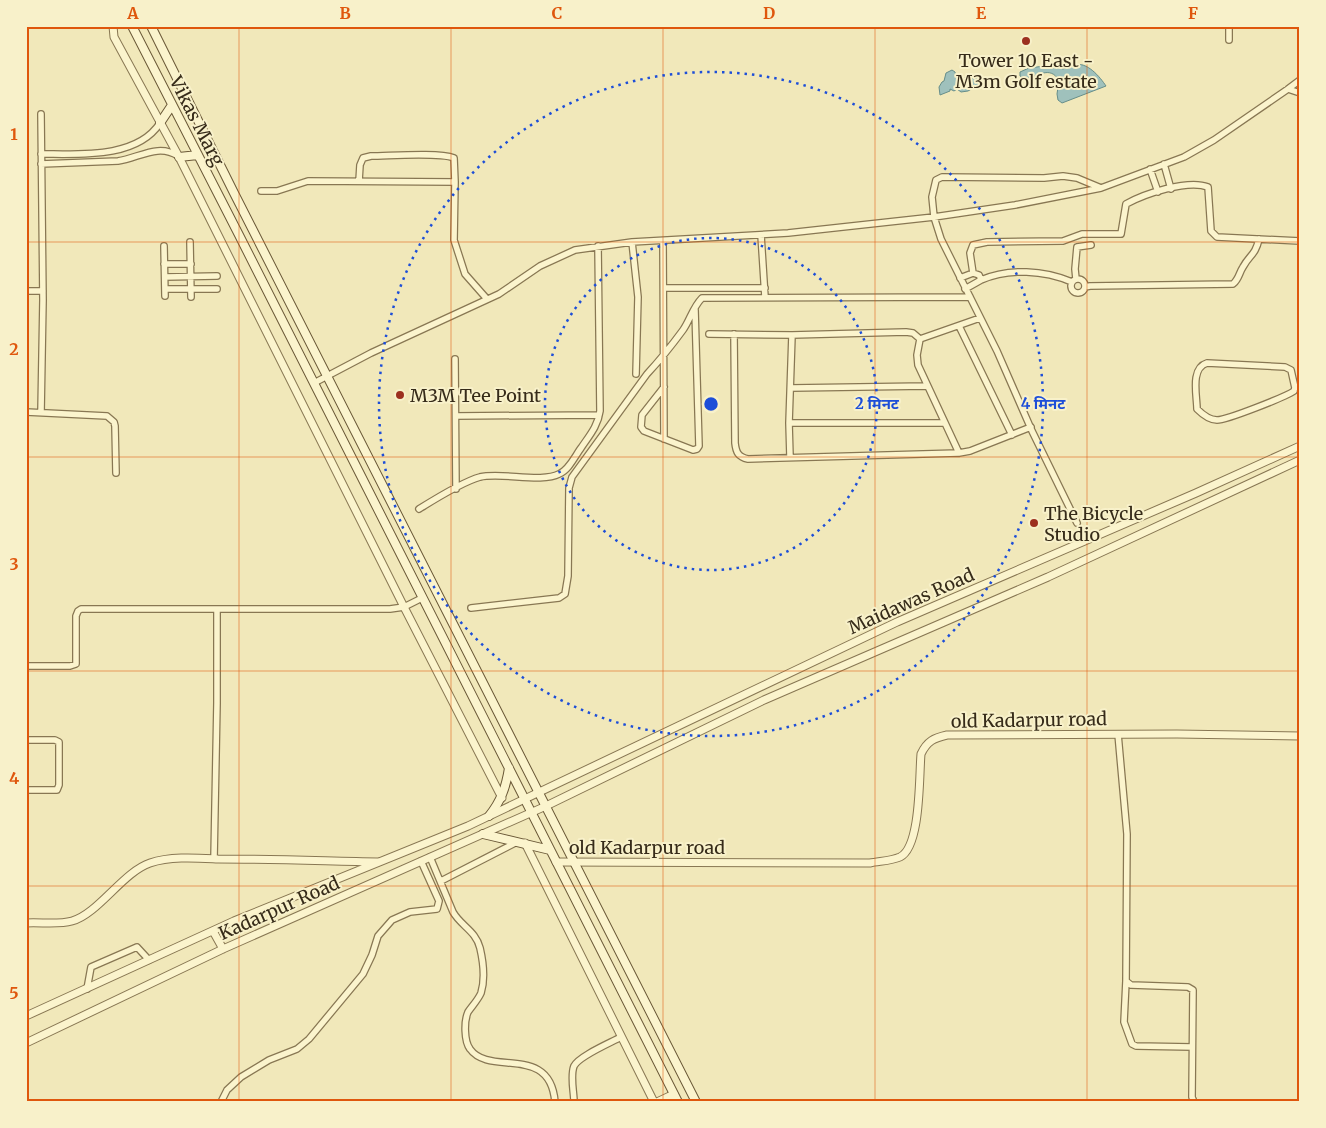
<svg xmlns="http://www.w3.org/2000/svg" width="1326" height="1128" font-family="Merriweather,'Noto Sans Devanagari',serif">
<rect width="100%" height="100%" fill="#f1e8ba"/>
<path fill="#9fc1bc" stroke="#668e8a" d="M1052,65L1063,69C1067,68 1070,65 1074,65C1087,61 1100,77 1106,86L1062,103L1058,100L1057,94L1059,80C1049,65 1038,77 1024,79L1020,76V72L1029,68Z
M952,70L955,72L956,78H979L982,83L968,91L961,92L957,89L954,91L950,89V91L940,95L939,87L942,82L944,81L946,73Z"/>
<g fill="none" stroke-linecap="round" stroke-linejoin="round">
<defs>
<path id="minor" d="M1229,40V26
M1288,89L1300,93
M41,154C78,154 137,159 160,123
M41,164L118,161C139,158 158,143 178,156
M1164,164L1171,189
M1150,169L1158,192
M359,181L360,165L363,158L371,156C389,156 439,152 454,158L455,182
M261,191H277L308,181L455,182L454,240L465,274L487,299
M761,235L765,297
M663,241L664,439
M190,242L191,297
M632,242L638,297L636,374
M164,246L165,296
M164,264H191
M973,273L970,253L973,245L987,242L1063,241L1082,234H1121L1126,204C1144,194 1188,179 1208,187L1211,231L1217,237L1300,241
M165,277L217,276
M960,278L973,273L979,275L981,280L965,289
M1071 286a7 7 0 1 1 14 0a7 7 0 1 1-14 0Z
M1076,279L1075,269L1077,247L1091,245
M981,280C1009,268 1044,270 1072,282
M1085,287L1090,286L1233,284C1239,279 1239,273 1243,267C1250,254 1255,256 1259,239
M664,288H765
M165,289H217
M26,291H43
M959,326L1012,435
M709,334L792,335L906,332L913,333L920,339
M734,334L735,443C736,452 738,457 748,459L959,453L970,451L1031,427
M920,339L917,355L918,365L959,453
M920,339L980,318
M455,359L456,489
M314,383L371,353L499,294L540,266L575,250L632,242L788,233L934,217L1015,205L1101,188
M664,387L642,415L641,427L644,431L693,450L697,449L699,446L695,310
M791,388L927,386
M1295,388L1291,370L1285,367L1207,363C1190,368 1197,396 1197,409C1203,415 1209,420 1217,420C1227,420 1285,397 1294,391L1295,388L1300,387
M26,412L107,416L114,422L115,426L116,473
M41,412L43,300L41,114
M456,416L599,415
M789,423H945
M790,457L789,423L792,335
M419,509C435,499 462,482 480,477C501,472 542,483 559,474C569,470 575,456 581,448C589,436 598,426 600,411L598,246
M1077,523L1032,431L997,351L941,239L934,217L932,197L936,180L942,177L1044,178L1063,176L1077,178L1101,188L1184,157L1214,140L1288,89L1300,80
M471,608L559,598L565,594L568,576L569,488L572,477L647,374C660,360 672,345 683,330C690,320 693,307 702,298L970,297
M26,666H70L76,664V616L78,611L81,609H390L404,607L422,598
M1118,734L1127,834L1126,981L1131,985L1188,987L1193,990L1192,1097L1194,1102
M26,740H55L59,742V785L57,790H26
M430,857L453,912C461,926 476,931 480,948C483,961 485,980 481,993C478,1000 472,1006 468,1012C464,1021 464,1041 470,1049C490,1077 550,1043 555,1102
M214,859L217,703V610
M441,881L517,842
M1126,981L1124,1022L1132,1044L1136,1046L1192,1047
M87,989L91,967L137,947L149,960
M221,1102L227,1090L241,1077L269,1060L297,1049L309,1039L363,974L372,955L378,936L392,920L410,912L437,909L439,901L421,861
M574,1102C574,1092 570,1076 574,1066C579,1056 610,1043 621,1037"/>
<path id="tertiary" d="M113,26L114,37L179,157L404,607L502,798
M525,843L654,1102
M556,862L870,863C879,861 891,861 900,857C921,847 919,776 921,754C927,741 934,738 947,735L1177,734L1300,736
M26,923C41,922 58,925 72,921C98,914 123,872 150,863C171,856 197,858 218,859C271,859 325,861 378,862
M213,931L223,949
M26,1016L234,921L468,826L897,622L1196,493L1300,446
M26,1043L223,949L546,806L764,700L1048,577L1300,460
M657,1102L674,1094"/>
<path id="secondary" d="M132,26L239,235L678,1102
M151,26L234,193L696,1102
M160,123L172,105
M179,157L198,155
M489,816C501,801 506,787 509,768
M483,834L550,850"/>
</defs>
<use href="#minor" stroke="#887753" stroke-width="8"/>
<use href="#tertiary" stroke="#887753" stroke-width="9"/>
<use href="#secondary" stroke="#6a5837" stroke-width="10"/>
<use href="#minor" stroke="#fbf4cd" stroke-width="5.5"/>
<use href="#tertiary" stroke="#fbf4cd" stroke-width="7"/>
<use href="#secondary" stroke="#fbf4cd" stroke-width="8"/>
</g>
<path fill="none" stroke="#df570d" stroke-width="1" stroke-opacity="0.55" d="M239,26V1102M451,26V1102M663,26V1102M875,26V1102M1087,26V1102M26,242H1300M26,457H1300M26,671H1300M26,886H1300"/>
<g fill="none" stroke="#1d4ed8" stroke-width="2.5" stroke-dasharray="2.5 5">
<circle cx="711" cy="404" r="166"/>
<circle cx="711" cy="404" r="332"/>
</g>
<g fill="#9c301f" stroke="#f8f1ca" stroke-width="2">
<circle cx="1026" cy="41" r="5"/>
<circle cx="400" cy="395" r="5"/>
<circle cx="1034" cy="523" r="5"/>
</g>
<g text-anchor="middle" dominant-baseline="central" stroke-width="4" stroke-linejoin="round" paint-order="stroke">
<g font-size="18" fill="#362b19" stroke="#f8f1ca" text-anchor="start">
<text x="1026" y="60" text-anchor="middle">Tower 10 East -<tspan x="1026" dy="21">M3m Golf estate</tspan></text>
<text x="410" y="395">M3M Tee Point</text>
<text x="1044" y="513">The Bicycle<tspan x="1044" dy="21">Studio</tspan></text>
</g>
<g font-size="18" fill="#362b19" stroke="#f8f1ca">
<text transform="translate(197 121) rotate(63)">Vikas Marg</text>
<text transform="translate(911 601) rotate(-24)">Maidawas Road</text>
<text transform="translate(1029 720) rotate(-1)">old Kadarpur road</text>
<text x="647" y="847">old Kadarpur road</text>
<text transform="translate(279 908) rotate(-24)">Kadarpur Road</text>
</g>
</g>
<circle cx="711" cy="404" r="8" fill="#1d4ed8" stroke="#f8f1ca" stroke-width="2.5"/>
<g font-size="15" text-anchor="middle" font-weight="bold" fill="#1d4ed8" stroke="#f8f1ca" stroke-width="4" stroke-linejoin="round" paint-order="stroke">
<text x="877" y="409">2 मिनट</text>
<text x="1043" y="409">4 मिनट</text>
</g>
<rect width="1326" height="1128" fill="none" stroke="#f8f1ca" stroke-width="55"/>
<rect x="28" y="28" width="1270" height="1072" fill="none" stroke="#df570d" stroke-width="2"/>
<g font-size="16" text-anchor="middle" font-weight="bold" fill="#df570d">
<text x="133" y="19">A</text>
<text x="345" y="19">B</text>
<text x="557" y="19">C</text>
<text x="769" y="19">D</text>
<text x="981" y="19">E</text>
<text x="1193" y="19">F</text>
<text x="14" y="140">1</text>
<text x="14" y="355">2</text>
<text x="14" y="570">3</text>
<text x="14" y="784">4</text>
<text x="14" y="999">5</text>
</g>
</svg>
